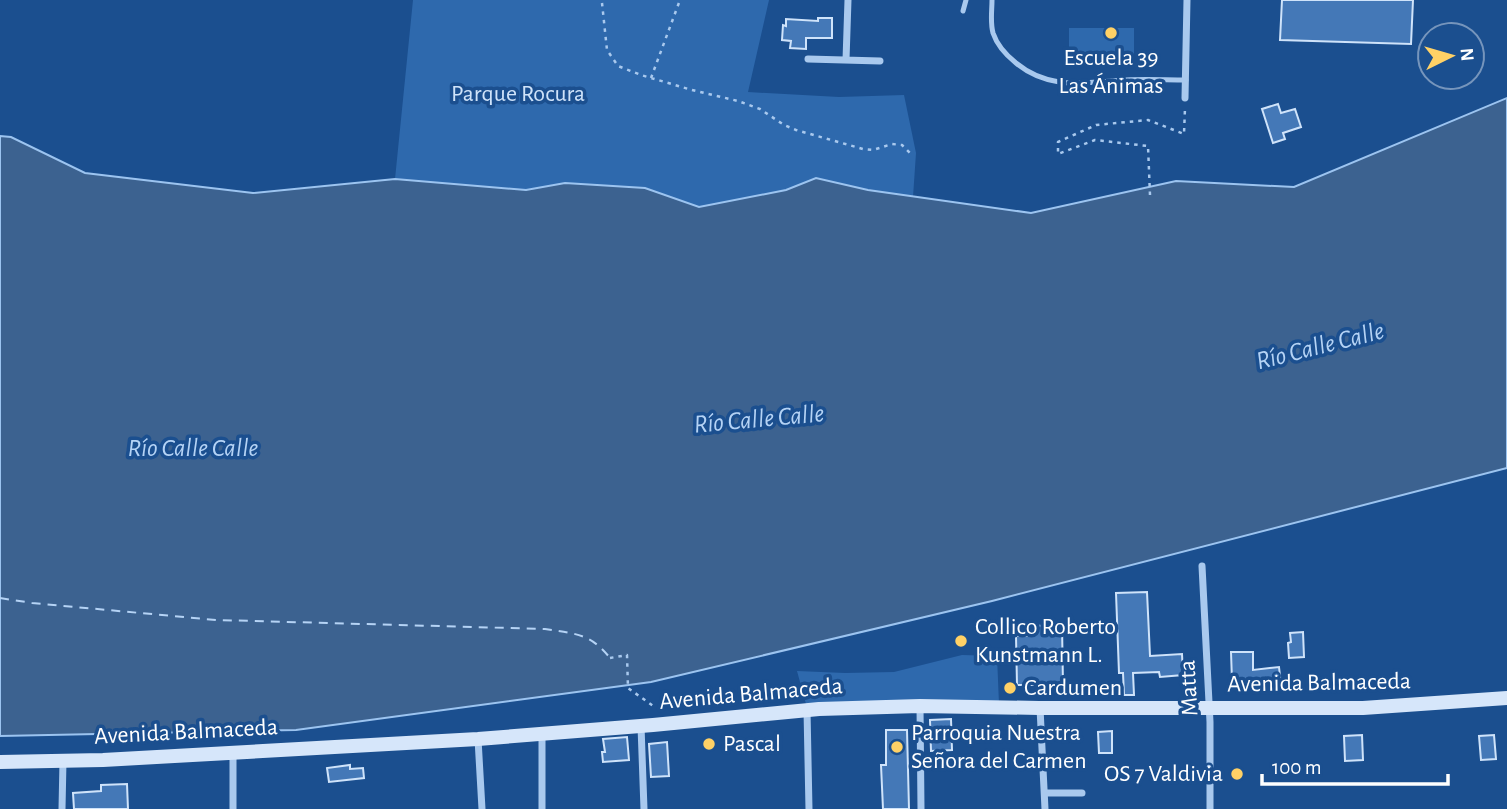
<svg xmlns="http://www.w3.org/2000/svg" width="1507" height="809" font-family="'Alegreya Sans',sans-serif">
<rect width="100%" height="100%" fill="#1b4f8f"/>
<path fill="#2e69ad" d="M413,0H769L748,92L839,97L904,95L916,153L913,197L868,190L816,178L786,190L699,207L645,188L565,183L526,190L395,179Z
M1069,28H1134V63H1069Z
M962,655L997,656L999,704H806L797,671L845,673L894,672Z"/>
<path fill="#3c6290" stroke="#9cc4f0" stroke-width="2" d="M1507,98V468L992,601L651,682L296,730L0,736V136L11,137L85,173L253,193L395,179L526,190L565,183L645,188L699,207L786,190L816,178L868,190L1031,213L1176,181L1294,187Z"/>
<g fill="none" stroke-linecap="round" stroke-linejoin="round">
<path stroke="#b5d3f5" stroke-width="2" stroke-dasharray="9 7" stroke-linecap="butt" d="M0,598L32,603L216,620L545,629C576,634 590,633 610,658"/>
</g>
<path fill="#4478b7" stroke="#cfe3fa" stroke-width="2" d="M1282,0H1413L1411,44L1280,40Z
M818,18H832V38H806V49L790,48L791,41L782,40L783,25L786,26V19L818,21Z
M1278,104L1281,113L1295,109L1301,127L1283,133L1285,139L1273,143L1262,109Z
M1147,592L1150,656L1182,654L1183,675L1160,677L1159,672L1133,673L1134,695H1124L1123,673H1119L1116,593Z
M1062,625L1063,685H1017L1016,636H1032V626Z
M1303,632L1304,657L1289,658L1288,643L1291,642L1290,633Z
M1231,652H1253V670L1279,667L1281,685L1270,686L1269,680L1232,681Z
M951,719L952,750L931,751L930,720Z
M886,730H907L909,809H883L881,765H886Z
M1112,731V753H1099L1098,732Z
M1362,735L1363,760L1345,761L1344,736Z
M1494,735L1496,759L1481,760L1479,736Z
M627,737L629,760L603,762L602,752H605L603,739Z
M667,742L669,776L651,777L649,744Z
M350,765V769L363,768L364,778L329,782L327,768Z
M127,784L128,809H74L73,793L101,791V785Z"/>
<g fill="none" stroke-linecap="round" stroke-linejoin="round">
<path stroke="#a9c9ee" stroke-width="2.5" stroke-dasharray="3.5 5" stroke-linecap="butt" d="M602,3L607,50L618,66L641,75L692,90L738,101L760,109L784,125L796,130L863,149L873,150L892,144L902,145L911,154
M651,78L680,0
M1150,195L1148,146L1095,140L1058,154V142L1096,125L1148,120L1184,134L1185,108
M610,658L627,655L628,688L656,708"/>
<path stroke="#a9c9ee" stroke-width="5" d="M992,0C992,11 990,22 993,33C997,45 1006,55 1016,63C1050,91 1085,82 1126,80C1146,79 1166,80 1186,80
M963,11L966,0"/>
<path stroke="#a9c9ee" stroke-width="7" d="M808,59L880,61
M846,60L848,0
M1185,98L1187,0
M1202,566L1210,722V809
M920,706L921,809
M1040,708L1045,809
M807,710L809,809
M641,726L644,809
M542,734V809
M478,739L482,809
M233,753V809
M1045,793H1082
M62,809L63,761"/>
<path stroke="#d6e6fa" stroke-width="14" d="M0,762L103,760L478,739L653,725L819,709L920,706L1039,708H1363L1507,698"/>
</g>
<g fill="#ffd166" stroke="#1b4f8f" stroke-width="2.5">
<circle cx="1111" cy="33" r="7"/>
<circle cx="961" cy="641" r="7"/>
<circle cx="1010" cy="688" r="7"/>
<circle cx="709" cy="744" r="7"/>
<circle cx="897" cy="747" r="7"/>
<circle cx="1237" cy="774" r="7"/>
</g>
<g text-anchor="middle" dominant-baseline="central" stroke-width="7" stroke-linejoin="round" paint-order="stroke">
<g font-size="24" fill="#fff" stroke="#1b4f8f" text-anchor="start">
<text x="1111" y="58" text-anchor="middle">Escuela 39<tspan x="1111" dy="28">Las Ánimas</tspan></text>
<text x="975" y="627">Collico Roberto<tspan x="975" dy="28">Kunstmann L.</tspan></text>
<text x="1024" y="688">Cardumen</text>
<text x="911" y="733">Parroquia Nuestra<tspan x="911" dy="28">Señora del Carmen</tspan></text>
<text x="723" y="744">Pascal</text>
<text x="1223" y="774" text-anchor="end">OS 7 Valdivia</text>
</g>
<g font-size="24" fill="#cfe3fa" stroke="#1b4f8f">
<text x="518" y="94">Parque Rocura</text>
</g>
<g font-size="24" fill="#fff" stroke="#1b4f8f">
<text transform="translate(1319 683) rotate(-1)">Avenida Balmaceda</text>
<text transform="translate(1189 688) rotate(-93)">Matta</text>
<text transform="translate(751 694) rotate(-5)">Avenida Balmaceda</text>
<text transform="translate(186 732) rotate(-3)">Avenida Balmaceda</text>
</g>
<g font-size="26" font-style="italic" fill="#b5d3f5" stroke="#1b4f8f">
<text transform="translate(1320 346) rotate(-14)">Río Calle Calle</text>
<text transform="translate(759 419) rotate(-5)">Río Calle Calle</text>
<text x="193" y="448">Río Calle Calle</text>
</g>
</g>
<g transform="translate(1451 56) rotate(85)"><circle r="33" fill="#1b4f8f" stroke="#7695bc" stroke-width="2"/>
<path d="M0-5L12 26L0 18L-12 26Z" fill="#ffd166"/>
<text y="-10" font-size="19" font-weight="bold" text-anchor="middle" fill="#ffffff">N</text>
</g>
<path d="M1262 774v10h186v-10" fill="none" stroke="#ffffff" stroke-width="3.5"/>
<text x="1272" y="774" font-size="21" fill="#ffffff" stroke="#1b4f8f" stroke-width="5" paint-order="stroke">100 m</text>
</svg>
